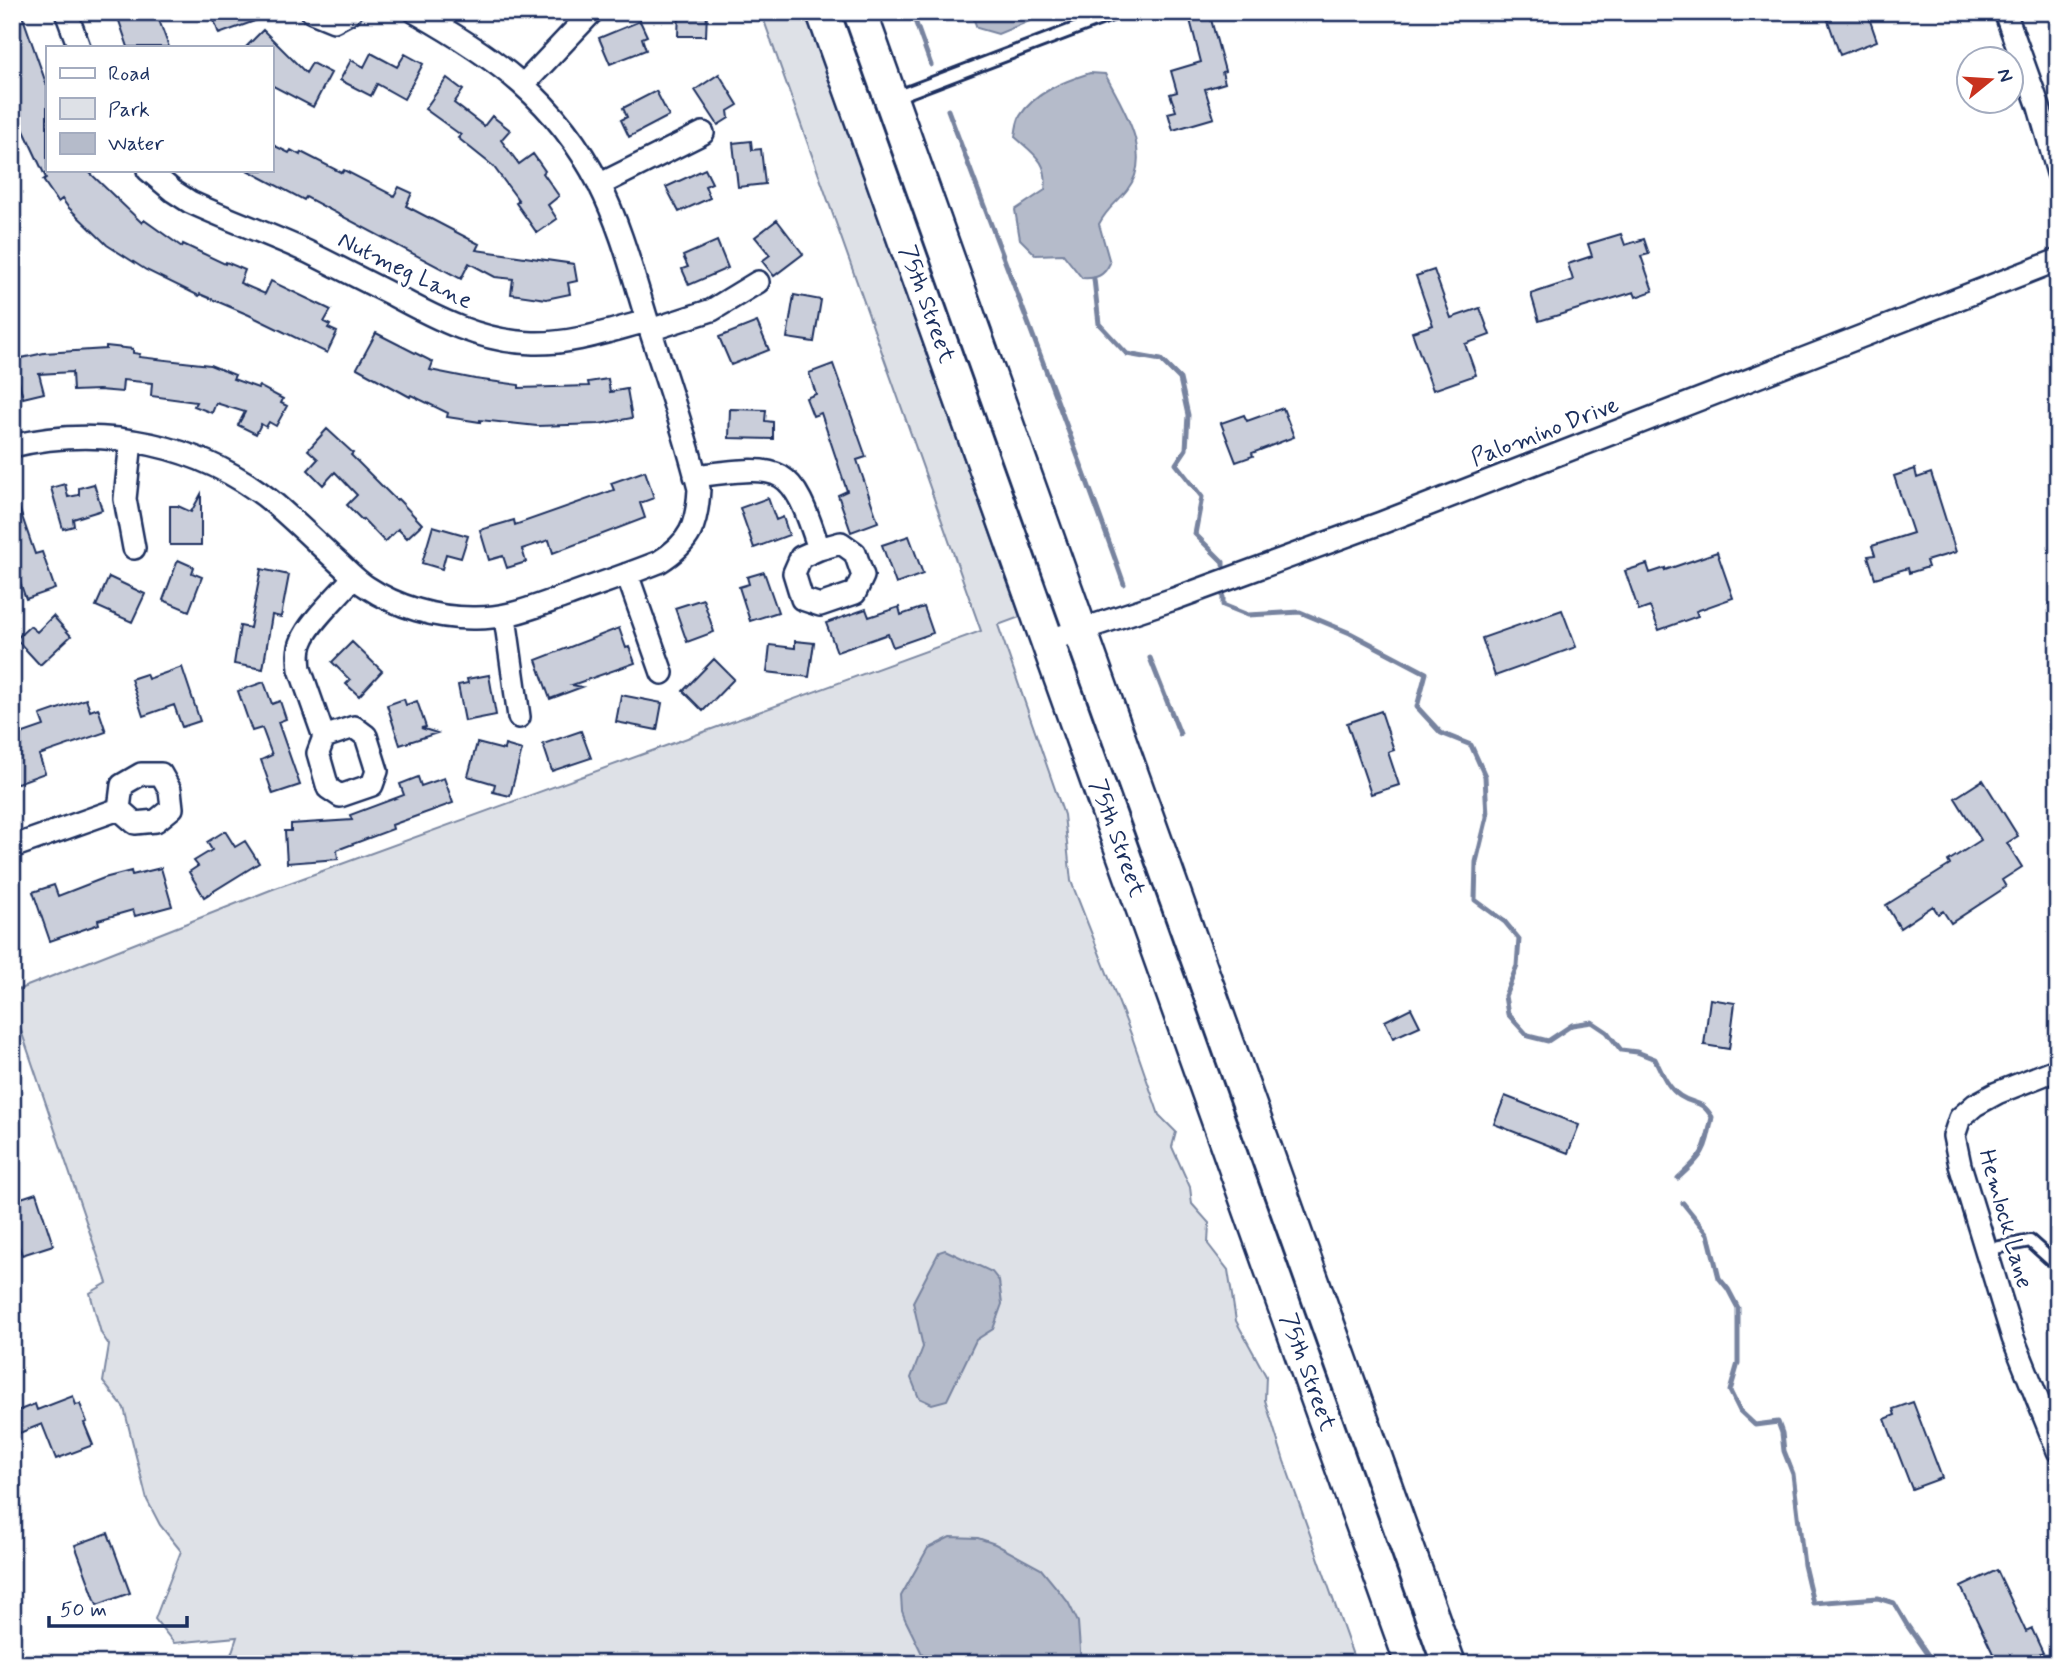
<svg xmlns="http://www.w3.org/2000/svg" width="2070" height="1676" font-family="Mynerve,sans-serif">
<rect width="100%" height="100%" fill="#fff"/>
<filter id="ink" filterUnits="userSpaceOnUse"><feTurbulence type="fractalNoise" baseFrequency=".0143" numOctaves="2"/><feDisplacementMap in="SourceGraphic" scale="14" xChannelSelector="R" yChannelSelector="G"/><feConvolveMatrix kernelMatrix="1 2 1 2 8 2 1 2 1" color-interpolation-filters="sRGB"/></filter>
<g filter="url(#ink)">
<path fill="#dee1e7" stroke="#7c88a2" stroke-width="2" d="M761,12H805L1020,617L998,625L1064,815L1071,881L1131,1034L1159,1115L1176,1132L1172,1147L1190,1187L1192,1204L1209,1223L1208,1244L1228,1270L1236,1321L1266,1376L1265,1400L1284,1461L1356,1664H228L237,1637L174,1643L155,1619L181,1551L160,1525L147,1500L124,1408L103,1382L109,1345L101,1333L90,1293L107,1283L12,1004V992L273,889L981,631Z
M836,12H848L997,440L938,301Z
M1071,648L1437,1664H1425L1068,653Z"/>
<path fill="#b5bbca" stroke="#77839f" stroke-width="2" d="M971,12H1051L998,34L977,28Z
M1090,73L1105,74C1122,106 1155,155 1127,190C1116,204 1108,207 1099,224L1110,263C1104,276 1096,279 1082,278L1063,254L1036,255L1020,239L1015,210L1045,190C1049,162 1034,154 1015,137C1016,130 1017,121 1020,116C1035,92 1065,81 1090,73Z
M945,1250L992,1272L999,1281L1002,1304L993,1329L976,1340L947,1400L932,1404L919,1398L911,1378L923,1347L913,1302L939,1252Z
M950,1537L978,1538L995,1544L1041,1569L1068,1602L1078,1622L1081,1664H927L905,1619L902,1611L901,1596L928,1548Z"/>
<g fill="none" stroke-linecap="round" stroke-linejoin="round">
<path stroke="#77839f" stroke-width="5" d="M912,12L931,65
M948,110C1007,268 1068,425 1124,584
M1094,279L1099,324L1127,354L1161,360L1180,379L1188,415L1186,449L1176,464L1202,497L1195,534L1223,562V565
M1223,597V605L1248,615L1300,612L1350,633L1426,673L1417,707L1441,733L1471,745L1485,776L1487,817L1476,862L1475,900L1505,922L1519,939L1517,966L1505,996L1508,1014L1528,1036L1548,1041L1572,1025L1592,1022L1607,1032L1621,1050L1637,1052L1655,1059C1662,1073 1667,1087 1680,1096C1695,1106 1700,1098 1712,1117C1705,1151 1705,1154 1678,1178
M1150,658L1180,734
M1683,1203L1708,1234L1719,1278L1728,1289L1738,1308V1363L1730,1391L1740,1411L1755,1425L1778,1422L1782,1433L1784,1451L1793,1474L1804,1565L1813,1603L1878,1598L1894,1603L1907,1625L1934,1664"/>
</g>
<path fill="#caceda" stroke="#1b2f5e" stroke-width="2" d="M12,12H21L47,86V170H87L142,223L144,220L182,247L183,244L225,264L226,262L245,270L240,283L265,294L271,281L331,310L324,322L330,325L328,328L337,332L327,353L249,315L200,294L199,296L146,270L107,245L68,207L62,199L58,202L43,180L46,178L20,122L12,102Z
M116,12H156L169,47H128Z
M211,12H273L274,14L219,34Z
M679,12H707L706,36H678Z
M1188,12H1209L1225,71L1222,72L1225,83L1205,89L1214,118L1173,130L1168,113L1176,111L1170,94L1177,92L1171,71L1201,62Z
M1836,12H1867L1877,41L1840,55L1826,15Z
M640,21L647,36L642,38L646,50L610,64L599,38Z
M263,30L306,73L312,63L331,73L313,107L271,85V47H246Z
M371,53L397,67L405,54L423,64L404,99L377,84L371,96L340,80L351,60L364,67Z
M719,74L738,105L728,111L729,118L718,125L695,90Z
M447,78L463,90L454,103L484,126L492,116L510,130L501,140L519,164L533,154L545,171L543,173L559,196L548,205L557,219L537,233L516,203L519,201L493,166L458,138L461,135L425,109Z
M656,91L669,116L629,137L621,120L627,117L623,108Z
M751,141L752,150L761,149L765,184L738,187L733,143Z
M271,144L289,153L291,150L300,155L301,152L342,173L344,170L394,196L399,187L412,193L406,206L479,244L476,250L574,264L577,281L568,283L570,294L546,299L511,294L513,279L495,277L469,263L461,279L306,197L304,200L247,170H271Z
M705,169L712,183L705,186L710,198L679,212L666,187Z
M777,220L803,254L774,276L762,261L770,255L755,237Z
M1621,234L1625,245L1644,239L1649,254L1641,256L1653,291L1636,297L1634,292L1539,321L1531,294L1573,280L1568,264L1592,256L1588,244Z
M717,241L728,268L689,285L682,269L688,267L683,256Z
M1434,270L1451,318L1480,308L1490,335L1465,344L1476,375L1433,390L1412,332L1433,325L1416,276Z
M794,295L821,300L814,342L787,338Z
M757,322L769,350L731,365L719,337Z
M376,333L433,362L430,370L475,379L519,385V388L589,386L588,382L608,379L610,392L627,389L632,418L599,424L537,426L480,420V422L447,417L448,413L411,395L410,397L357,368Z
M106,346L133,349V353L140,354L139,357L210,365L235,375L233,379L258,388L259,386L283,399L281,403L287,406L276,426L269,422L266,427L261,424L256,434L238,425L245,412L216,403L212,413L194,406L196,402L151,396L152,383L123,380L122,392L99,390L73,391L72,372L39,374L44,393L23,398L19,382L12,384V360L44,353L106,349Z
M833,364L866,457L857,460L878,522L851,532L838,495L847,491L821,413L813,416L806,398L816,394L809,373Z
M1283,408L1294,437L1252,453L1253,456L1236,462L1221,423L1244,415L1247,421Z
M730,409L766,410L765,421L773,422V439L729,438Z
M327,429L353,453L351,455L396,500L398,499L422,524L407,538L398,529L385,542L363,519L362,520L347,505L357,495L335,472L323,485L308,470L318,459L308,450Z
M1915,469L1917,478L1931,473L1956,552L1926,561L1928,567L1909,573L1908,568L1875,578L1868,556L1875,555L1872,546L1913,533L1894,476Z
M645,471L654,498L640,503L645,518L553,553L549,540L522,549L526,562L507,568L503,556L489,560L480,530L514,520L515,525L614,490L611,483Z
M65,484L68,497L79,495V488L94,484L102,510L73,519L74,526L63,529L51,488Z
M201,494V545H170V506H178L191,512Z
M15,496L35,554L42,552L55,589L26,599L12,560V497Z
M768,498L776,520L783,517L789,535L754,548L740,508Z
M433,526L468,536L461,558L446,554L442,569L422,563Z
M909,536L923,574L896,584L882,545Z
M1717,552L1733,598L1696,611L1698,616L1659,630L1650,607L1639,611L1625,571L1647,564L1650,573L1665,568V570Z
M178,560L194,567L192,573L202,577L189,611L163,600Z
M261,569L289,575L281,617L272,615L263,669L234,664L240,626L250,628Z
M764,572L778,612L750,621L739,587L749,584L747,577Z
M109,577L145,594L132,622L96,606Z
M703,599L714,632L687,642L675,608Z
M899,607L901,615L924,607L933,633L893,647L888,634L837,652L826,623L866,609L869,617Z
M1562,610L1576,647L1495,676L1482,638Z
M53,616L71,636L40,665L16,639L30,626L37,632Z
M619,628L626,648L629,647L635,663L572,685L582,687L550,699L536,660Z
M795,641L814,643L809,677L767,672L770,645L795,648Z
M352,642L382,671L359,696L346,684L350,680L332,662Z
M714,659L734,679L703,711L683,691Z
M182,667L200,721L182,727L174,705L143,716L131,679L146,674L148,679Z
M489,675L496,715L465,721L458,685L468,683L467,679Z
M264,682L272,704L280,701L286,719L278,722L300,785L273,794L261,760L272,755L262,728L252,731L238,691Z
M621,695L662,703L657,730L616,722Z
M86,699L90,711L98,708L106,732L39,755L45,773L12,785V737L44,726L40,715Z
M404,699L406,705L417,701L426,727L421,728L437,733L400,745L387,705Z
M1381,711L1394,750L1388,752L1399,785L1371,794L1347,723Z
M581,731L591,758L552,771L543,744Z
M477,743L504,750L505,745L522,750L510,796L493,792L495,784L468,776Z
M418,777L421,786L444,778L453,803L392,825L393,829L337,850L338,859L287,863L285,831H291V824L352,820L350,815L404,795L400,784Z
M1983,780L2018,836L2007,843L2022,867L2002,880L2006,887L1951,923L1943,911L1938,914L1933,906L1900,928L1886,905L1950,865L1948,861L1981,840L1955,798Z
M225,831L235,847L245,841L259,863L204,897L189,872L198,866L194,861L212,850L207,842Z
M161,868L172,906L135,916L133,910L98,920L99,924L50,941L33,892L54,885L58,896L104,878L131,871L132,875Z
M1710,999L1735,1003L1729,1049L1704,1045Z
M1411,1008L1420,1026L1393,1038L1385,1021Z
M1505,1096L1579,1125L1568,1153L1494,1124Z
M36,1193L53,1245L22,1255L12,1227V1201Z
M73,1396L76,1405L80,1404L87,1422L84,1423L93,1445L56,1459L42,1424L12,1436V1413L35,1404L37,1410Z
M1913,1402L1942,1478L1912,1489L1885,1419L1895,1415L1893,1409Z
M108,1533L130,1593L97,1605L75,1545Z
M1997,1570L2026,1632L2032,1629L2043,1653L2020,1664H1998L1961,1587Z"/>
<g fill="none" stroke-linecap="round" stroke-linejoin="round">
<defs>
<path id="service" d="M893,98L1119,12
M1985,1250L2030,1241L2058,1266"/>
<path id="minor" d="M66,12L79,47
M312,12L334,21L351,12
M2005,12L2039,107L2058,173
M523,85L592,12
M148,170L173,191L190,202C229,220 269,234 308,252C336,266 365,281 393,295C437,319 482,342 533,343C572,344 609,331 647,321
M599,185L703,133
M650,330L712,310L758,282
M131,441L125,499L134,548
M12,446C104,424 203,444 276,505C298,524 318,544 339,563C348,571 356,580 367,587C397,607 436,618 472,618C509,619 535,606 569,595C599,584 629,574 659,562C691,542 697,525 699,489C685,432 665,376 647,320C633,275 621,227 599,184C556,100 495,57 415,12
M695,476C783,465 791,462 819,549L801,557L794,573L802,599L820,605L855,593L863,576L855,553L841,543L819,549
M627,574L662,673
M505,617L519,717
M1047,641L1174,599L1381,523L2058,260
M324,737L354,727L366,736L377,771L372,785L340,796L328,788L318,753L324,737L300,669C299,659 298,650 302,641C309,622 340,594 354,577
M141,774H161L170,790L172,808L156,821L135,823L119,809L122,785Z
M12,847L119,809
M2058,1069L1997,1093L1975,1105L1960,1118L1954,1136L1960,1165L2013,1338L2058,1451"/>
<g id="secondary">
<path id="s1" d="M823,12L1412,1664"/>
<path d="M860,12L1449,1664"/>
</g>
</defs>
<use href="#service" stroke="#1b2f5e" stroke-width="16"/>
<use href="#minor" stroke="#1b2f5e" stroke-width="26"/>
<use href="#secondary" stroke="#1b2f5e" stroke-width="37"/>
<use href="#service" stroke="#fff" stroke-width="10"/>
<use href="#minor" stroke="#fff" stroke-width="21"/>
<use href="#secondary" stroke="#fff" stroke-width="32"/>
</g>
</g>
<g text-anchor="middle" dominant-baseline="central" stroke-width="7" stroke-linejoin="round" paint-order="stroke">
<g font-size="24" fill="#1b2f5e" stroke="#fff">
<text transform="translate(405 271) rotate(26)">Nutmeg Lane</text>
<text stroke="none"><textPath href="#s1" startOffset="310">75th Street</textPath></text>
<text transform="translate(1545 432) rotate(-21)">Palomino Drive</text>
<text stroke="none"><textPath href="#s1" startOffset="877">75th Street</textPath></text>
<text transform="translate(2005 1219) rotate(74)">Hemlock Lane</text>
<text stroke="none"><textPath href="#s1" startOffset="1444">75th Street</textPath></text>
</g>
</g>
<rect width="2070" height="1676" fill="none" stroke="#fff" stroke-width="42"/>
<rect x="21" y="21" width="2028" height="1634" fill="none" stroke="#1b2f5e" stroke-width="2.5" filter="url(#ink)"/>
<rect x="46" y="46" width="228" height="126" fill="#ffffff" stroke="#a4acbf" stroke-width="2"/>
<rect x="60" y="68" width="35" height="10" fill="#ffffff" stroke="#a4acbf" stroke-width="2"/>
<text x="108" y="80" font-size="21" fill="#1b2f5e">Road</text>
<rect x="60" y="98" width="35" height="21" fill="#dee1e7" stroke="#a4acbf" stroke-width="2"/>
<text x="108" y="116" font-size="21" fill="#1b2f5e">Park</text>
<rect x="60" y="133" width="35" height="21" fill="#b5bbca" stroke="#a4acbf" stroke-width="2"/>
<text x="108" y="150" font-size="21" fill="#1b2f5e">Water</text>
<g transform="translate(1990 80) rotate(72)"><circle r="33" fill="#ffffff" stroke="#a4acbf" stroke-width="2"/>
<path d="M0-5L12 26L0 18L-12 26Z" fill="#c8321e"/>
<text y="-10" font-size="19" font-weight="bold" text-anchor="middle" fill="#1b2f5e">N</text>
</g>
<path d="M49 1616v10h138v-10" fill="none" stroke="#1b2f5e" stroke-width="3.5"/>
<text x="60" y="1616" font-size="21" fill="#1b2f5e" stroke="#ffffff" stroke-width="5" paint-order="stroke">50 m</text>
</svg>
